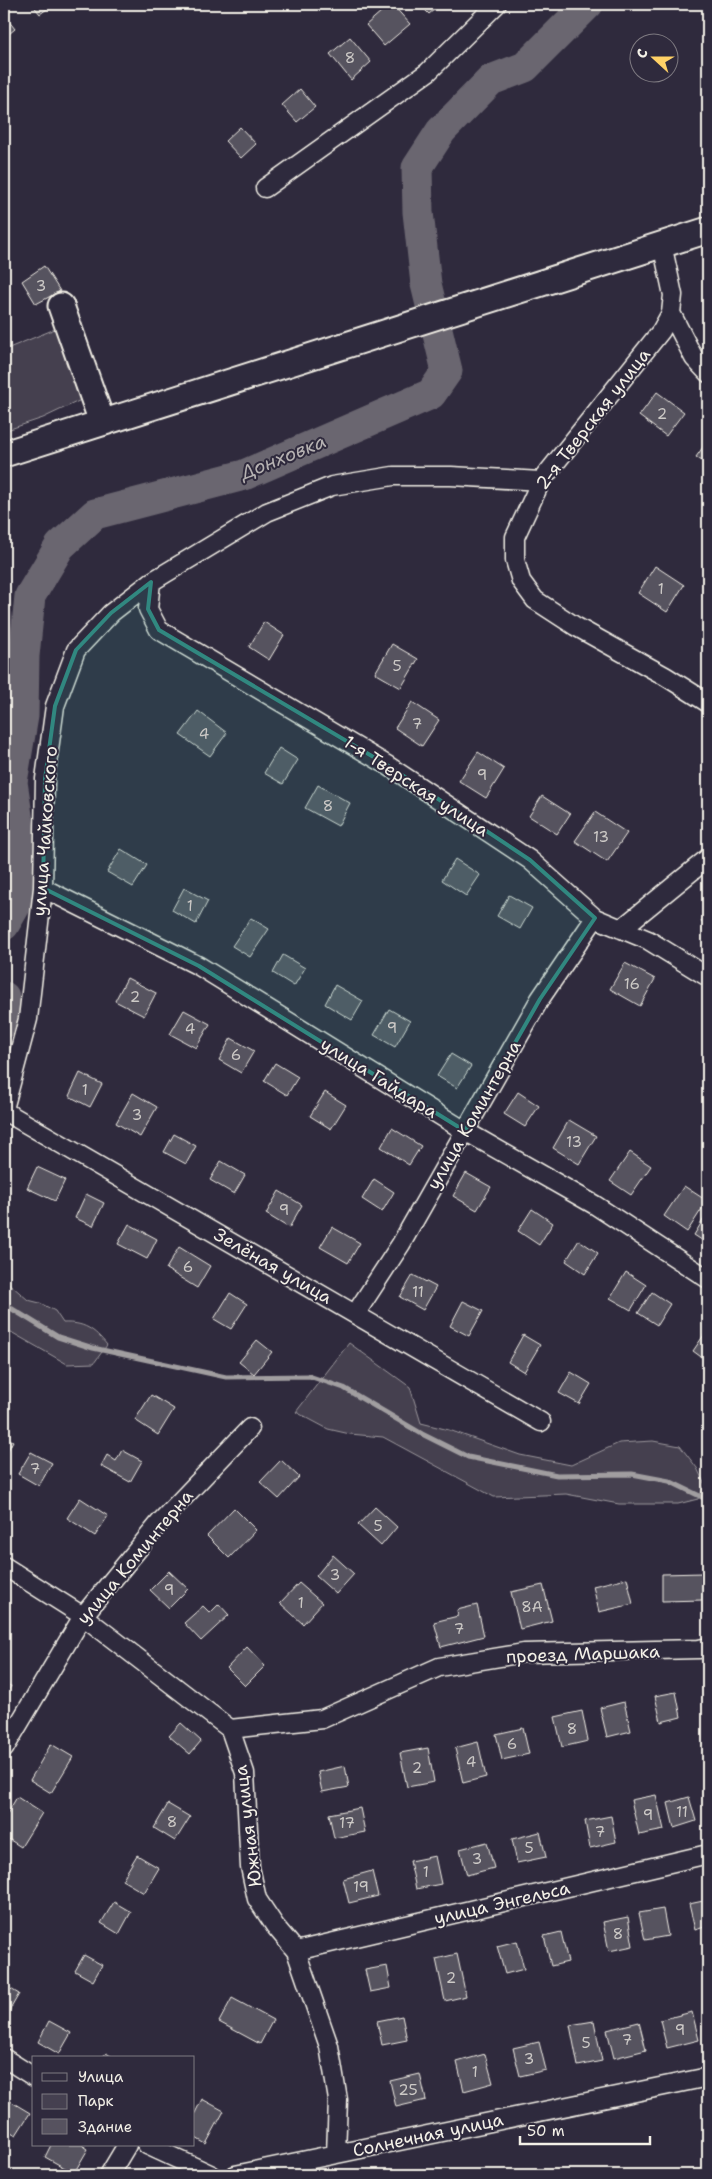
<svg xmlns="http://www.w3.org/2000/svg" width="712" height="2179" font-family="'Shantell Sans',sans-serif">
<rect width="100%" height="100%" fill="#2f2a3d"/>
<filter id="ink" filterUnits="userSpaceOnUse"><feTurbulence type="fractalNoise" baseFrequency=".02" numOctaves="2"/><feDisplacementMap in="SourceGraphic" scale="10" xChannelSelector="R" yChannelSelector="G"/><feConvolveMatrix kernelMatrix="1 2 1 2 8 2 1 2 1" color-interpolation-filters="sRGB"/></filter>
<g filter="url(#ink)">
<path fill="#454050" stroke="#9c989c" d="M55,329L83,399L43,418L4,431V350Z
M4,1279L28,1300L40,1303L55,1311L63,1323C84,1322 94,1329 107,1345L94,1363L67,1364L4,1328Z
M349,1343L410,1387L421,1423L449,1430L520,1455L571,1465L619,1443L653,1441L680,1446L697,1468L705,1485L698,1499L678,1504H619L566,1494L494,1497L383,1437L350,1434L328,1429L296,1412Z"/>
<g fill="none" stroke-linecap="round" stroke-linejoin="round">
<path stroke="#a19ea0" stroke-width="5" d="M4,1304L58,1337L93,1348L226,1377L309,1376L344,1388L422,1434L468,1457L557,1475L632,1474L669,1481L708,1500"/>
<path stroke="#6a6670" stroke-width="31" d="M4,925L15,906L25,868L12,782L23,716L24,656L30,596L60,546L95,514L244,475L431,394L447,371L426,284L418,212L417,168L441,131L491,80L525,67L588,4
M4,997L7,1007L4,1023"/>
</g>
<path fill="#56525f" stroke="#f4f1e8" d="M32,4H54L40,14Z
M390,4H392L410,24L384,46L366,25Z
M419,4H441L429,14Z
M4,15L15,29L4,38Z
M350,37L371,62L351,80L330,54Z
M300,89L315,107L297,122L282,105Z
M240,127L256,144L241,158L225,141Z
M44,266L60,291L36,304L22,281Z
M657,392L684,412L666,436L639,416Z
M708,440V465L696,457Z
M655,566L684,585L667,612L638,593Z
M708,617V630L702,627Z
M264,622L284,635L269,660L249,647Z
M392,644L418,659L401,688L375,673Z
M412,702L439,720L422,746L395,728Z
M198,711L227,733L210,756L180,735Z
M279,748L298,760L283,784L264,773Z
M478,752L504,769L486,798L459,781Z
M318,785L350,803L338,826L305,808Z
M542,796L570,814L557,834L529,816Z
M595,812L627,833L607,862L575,841Z
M121,849L147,865L133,887L107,872Z
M455,859L480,875L466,896L442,880Z
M184,888L208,901L196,924L172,910Z
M509,895L532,908L520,929L497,916Z
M708,911V926L701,922Z
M251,918L269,929L250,957L232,946Z
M283,955L305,968L294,986L273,973Z
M625,963L655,979L640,1006L610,989Z
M127,978L156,993L144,1016L115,1001Z
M335,985L363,1001L352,1020L325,1004Z
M389,1009L410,1021L395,1047L374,1035Z
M184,1010L210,1024L196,1048L170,1034Z
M231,1038L254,1051L241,1073L219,1060Z
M451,1054L471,1066L457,1088L437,1076Z
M275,1063L298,1077L287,1095L264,1081Z
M80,1073L102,1084L90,1107L69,1096Z
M325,1092L346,1105L331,1129L310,1116Z
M518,1092L539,1106L525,1127L504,1114Z
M133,1093L157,1107L140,1137L116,1123Z
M569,1120L596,1136L579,1164L553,1148Z
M392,1128L421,1146L409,1165L381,1147Z
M174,1134L196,1146L186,1164L164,1152Z
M630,1152L651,1166L631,1195L610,1181Z
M221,1161L245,1175L234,1194L210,1180Z
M37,1167L65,1180L55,1201L27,1188Z
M466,1173L491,1187L477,1210L453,1196Z
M374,1179L394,1192L382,1212L362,1199Z
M684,1186L707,1201L687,1232L664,1216Z
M279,1191L302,1205L289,1228L266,1214Z
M86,1194L104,1203L93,1226L75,1218Z
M532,1209L553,1223L539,1245L518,1231Z
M708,1212V1244L694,1235Z
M129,1224L157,1239L147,1259L118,1244Z
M332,1227L360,1243L348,1263L320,1247Z
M579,1240L598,1253L585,1274L566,1261Z
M179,1247L210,1266L197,1288L166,1269Z
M626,1272L646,1285L631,1310L610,1298Z
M413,1275L436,1287L423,1310L400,1297Z
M652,1292L670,1304L657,1325L638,1313Z
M230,1293L247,1304L231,1329L214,1319Z
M463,1301L483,1311L469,1336L450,1326Z
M708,1329V1362L693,1351Z
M523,1335L540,1345L524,1372L508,1362Z
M257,1340L272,1352L254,1374L239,1362Z
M571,1372L591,1384L579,1404L559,1393Z
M151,1395L174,1409L158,1435L135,1420Z
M4,1436L13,1441L4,1457Z
M122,1450L142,1461L130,1482L101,1466L107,1455L116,1461Z
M31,1452L52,1463L39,1486L18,1474Z
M281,1460L299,1477L279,1499L260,1482Z
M80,1498L108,1516L95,1536L67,1518Z
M375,1507L397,1527L381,1546L358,1525Z
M234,1508L256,1530L229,1558L207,1536Z
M333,1555L354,1574L336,1594L316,1576Z
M169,1571L188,1589L169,1608L150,1590Z
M703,1573V1600L662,1601V1574Z
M627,1578L633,1604L599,1612L593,1586Z
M299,1583L322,1603L303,1624L280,1603Z
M543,1585L552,1621L520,1629L511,1592Z
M219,1604L229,1615L201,1641L184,1623L203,1606L210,1613Z
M477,1605L484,1636L441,1647L434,1622L458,1616L457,1610Z
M247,1647L265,1666L245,1686L227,1668Z
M4,1683L11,1686L4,1699Z
M676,1692L681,1717L661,1722L655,1696Z
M624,1702L631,1731L607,1737L600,1708Z
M582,1711L588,1741L562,1747L555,1717Z
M181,1723L201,1741L190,1754L169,1736Z
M523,1728L529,1754L502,1760L496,1734Z
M478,1742L486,1777L463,1783L455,1748Z
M51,1744L73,1757L51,1793L30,1780Z
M428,1748L434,1782L407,1787L400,1753Z
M345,1766L349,1787L322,1792L318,1772Z
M656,1795L664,1830L639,1835L631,1800Z
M17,1797L42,1813L21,1847L4,1836V1819Z
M689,1797L696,1821L674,1828L668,1803Z
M168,1804L190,1817L175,1841L154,1828Z
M360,1808L365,1832L334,1838L329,1814Z
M611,1816L616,1842L590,1848L585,1821Z
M540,1832L546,1857L517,1863L512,1839Z
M487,1842L494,1868L467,1875L460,1849Z
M137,1855L159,1868L144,1893L122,1880Z
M435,1856L441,1884L416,1889L410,1861Z
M372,1871L378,1896L349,1903L343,1879Z
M708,1900V1926L695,1930L689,1904Z
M114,1902L131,1912L119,1934L101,1923Z
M663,1909L668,1936L645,1940L639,1913Z
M628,1917L633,1946L609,1951L603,1922Z
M561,1932L568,1962L551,1966L544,1936Z
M517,1941L524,1969L505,1974L497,1946Z
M457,1954L466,1996L445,2001L436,1959Z
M84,1955L102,1965L93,1981L75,1971Z
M387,1966L391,1988L370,1992L365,1970Z
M4,1985L19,1994L4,2020Z
M232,1998L273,2020L260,2044L219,2022Z
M692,2012L699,2040L667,2048L660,2020Z
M402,2016L407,2040L382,2045L377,2021Z
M49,2021L71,2033L59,2054L38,2042Z
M594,2021L602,2061L578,2066L570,2025Z
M639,2022L646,2050L614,2058L607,2030Z
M539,2042L546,2070L520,2076L513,2048Z
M106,2053L114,2058H102Z
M485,2054L493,2083L464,2091L457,2062Z
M420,2074L426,2100L396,2107L390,2081Z
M202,2099L224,2111L206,2144L194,2137V2115Z
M10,2101L30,2113L16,2135L4,2128V2110Z
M51,2145H82L88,2149L74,2173L45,2157Z"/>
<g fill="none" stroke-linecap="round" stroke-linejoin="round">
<defs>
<path id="street" d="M265,188L428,72L497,4
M662,244L673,295L671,313L661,331L541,481L515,537V560L521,581L535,600L575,626L665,676L708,703
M671,313L694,358L708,373
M151,582L148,609L159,630L387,765L530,860L595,918L648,940L708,977
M43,888L199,966L465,1131L595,1205L708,1279
M621,929L708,858
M4,1109L28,1019L43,888L45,779L55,706L76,650L111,613L151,582L267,512L332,486L393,476H451L541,481
M4,1111L541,1422
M356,1313L401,1244L540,999L595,918
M4,1566L83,1616L230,1729L245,1773L250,1867L257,1899L275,1926L296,1951L329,2046L338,2100L336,2154
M230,1729L322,1719L439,1667L524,1653L699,1649L708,1647
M4,1749L83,1616L161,1521L250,1428
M296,1951L708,1854
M4,2058L34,2077
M147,2145L212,2175
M109,2175L127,2145
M235,2175L708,2077"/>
<path id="secondary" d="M61,306L102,422
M4,454L708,230"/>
</defs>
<use href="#street" stroke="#f4f1e8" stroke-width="21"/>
<use href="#secondary" stroke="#f4f1e8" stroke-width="29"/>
<use href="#street" stroke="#2f2a3d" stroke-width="18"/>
<use href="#secondary" stroke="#2f2a3d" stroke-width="25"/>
</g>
</g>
<path fill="#318880" fill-opacity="0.2" stroke="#318880" stroke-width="4" stroke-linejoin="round" d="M151,582L148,609L159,630L387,765L530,860L595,918L540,999L465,1131L199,966L43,888L45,779L55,706L76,650L111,613Z"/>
<g text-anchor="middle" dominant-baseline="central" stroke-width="4" stroke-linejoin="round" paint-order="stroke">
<g font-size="15" fill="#ccc9c6">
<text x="350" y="58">8</text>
<text x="41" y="286">3</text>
<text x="662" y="414">2</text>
<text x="661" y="589">1</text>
<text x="397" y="666">5</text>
<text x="417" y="724">7</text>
<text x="204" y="734">4</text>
<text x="482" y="775">9</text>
<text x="328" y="806">8</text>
<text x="601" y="837">13</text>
<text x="190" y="906">1</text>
<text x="632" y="984">16</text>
<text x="135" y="997">2</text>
<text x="392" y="1028">9</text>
<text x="190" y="1029">4</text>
<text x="236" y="1055">6</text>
<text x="85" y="1090">1</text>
<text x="137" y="1115">3</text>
<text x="574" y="1142">13</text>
<text x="284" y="1210">9</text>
<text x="188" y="1267">6</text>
<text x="418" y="1292">11</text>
<text x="35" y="1469">7</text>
<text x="378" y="1526">5</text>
<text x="335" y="1575">3</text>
<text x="169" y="1590">9</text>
<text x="301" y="1603">1</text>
<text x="532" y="1607">8А</text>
<text x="459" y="1629">7</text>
<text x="572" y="1729">8</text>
<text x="512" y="1744">6</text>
<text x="471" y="1762">4</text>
<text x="417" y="1768">2</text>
<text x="682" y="1812">11</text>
<text x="648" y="1815">9</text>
<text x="172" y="1822">8</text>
<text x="347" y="1823">17</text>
<text x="600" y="1832">7</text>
<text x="529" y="1848">5</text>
<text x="477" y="1859">3</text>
<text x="426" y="1872">1</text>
<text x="361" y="1887">19</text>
<text x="618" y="1934">8</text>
<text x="451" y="1978">2</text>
<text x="680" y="2030">9</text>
<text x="627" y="2040">7</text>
<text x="586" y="2043">5</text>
<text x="529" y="2059">3</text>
<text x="475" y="2072">1</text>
<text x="408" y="2090">25</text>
</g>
<g font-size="18" fill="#f4f1e8" stroke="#2f2a3d">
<text transform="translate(593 419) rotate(-52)">2-я Тверская улица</text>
<text transform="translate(416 786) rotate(33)">1-я Тверская улица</text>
<text transform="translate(45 831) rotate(-86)">улица Чайковского</text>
<text transform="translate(379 1078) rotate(32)">улица Гайдара</text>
<text transform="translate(474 1115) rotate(-60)">улица Коминтерна</text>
<text transform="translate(273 1266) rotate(30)">Зелёная улица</text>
<text transform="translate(135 1557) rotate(-50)">улица Коминтерна</text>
<text transform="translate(583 1654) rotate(-2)">проезд Маршака</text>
<text transform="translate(248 1826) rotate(-97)">Южная улица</text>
<text transform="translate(502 1903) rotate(-13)">улица Энгельса</text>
<text transform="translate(428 2135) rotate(-12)">Солнечная улица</text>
</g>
<g font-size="19" font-style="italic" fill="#b6b2b2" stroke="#2f2a3d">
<text transform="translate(283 457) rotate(-22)">Донховка</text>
</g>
</g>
<rect width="712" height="2179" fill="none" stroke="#2f2a3d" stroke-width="20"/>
<rect x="10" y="10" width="692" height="2159" fill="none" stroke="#f4f1e8" stroke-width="2" filter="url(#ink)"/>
<rect x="32" y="2056" width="162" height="90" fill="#2f2a3d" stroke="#7e7a81"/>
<rect x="42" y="2073" width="25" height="8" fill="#2f2a3d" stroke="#7e7a81"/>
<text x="78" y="2082" font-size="15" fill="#f4f1e8">Улица</text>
<rect x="42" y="2094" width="25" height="15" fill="#454050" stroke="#7e7a81"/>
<text x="78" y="2106" font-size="15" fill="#f4f1e8">Парк</text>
<rect x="42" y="2119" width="25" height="15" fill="#56525f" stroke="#7e7a81"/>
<text x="78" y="2132" font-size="15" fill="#f4f1e8">Здание</text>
<g transform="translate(654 58) rotate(291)"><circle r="24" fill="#2f2a3d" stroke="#7e7a81"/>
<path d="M0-4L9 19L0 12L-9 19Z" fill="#ffd166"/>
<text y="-8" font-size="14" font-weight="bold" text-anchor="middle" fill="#f4f1e8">С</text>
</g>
<path d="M520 2136v8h130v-8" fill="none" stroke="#f4f1e8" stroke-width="2.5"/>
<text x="527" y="2136" font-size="15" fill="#f4f1e8" stroke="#2f2a3d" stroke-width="4" paint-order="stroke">50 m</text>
</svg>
